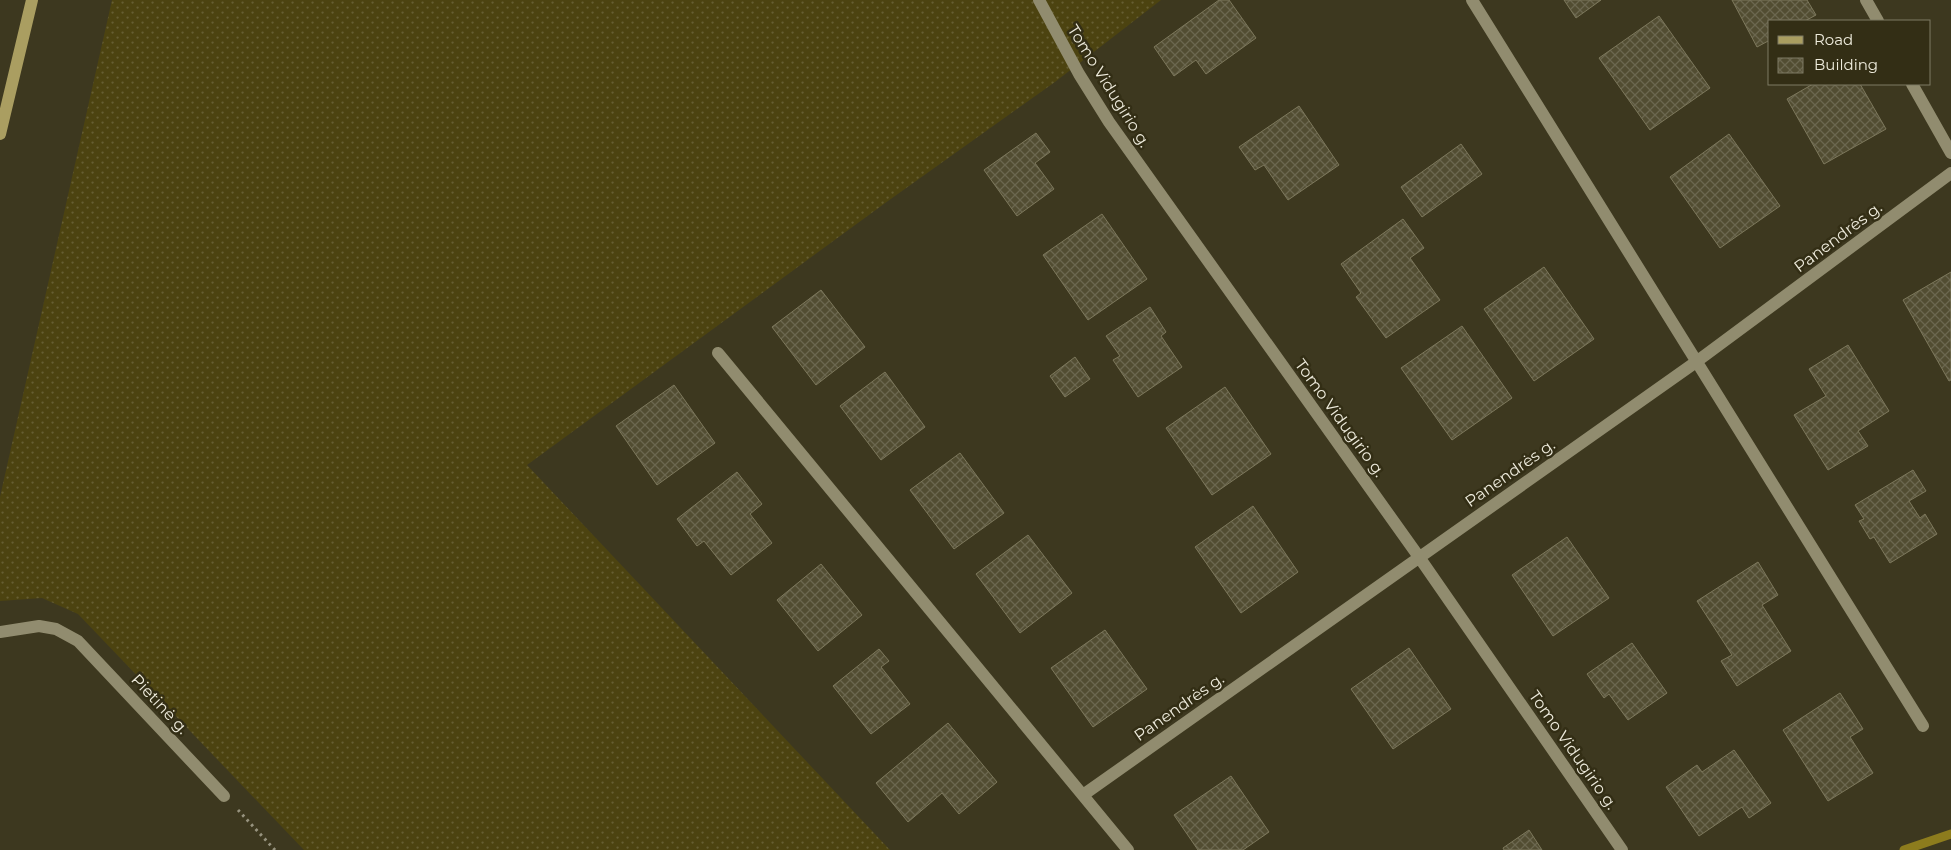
<svg xmlns="http://www.w3.org/2000/svg" width="1951" height="850" font-family="Montserrat,sans-serif">
<defs>
<pattern id="grass-dots" width="8" height="8" patternUnits="userSpaceOnUse" patternTransform="scale(1.25)"><rect width="8" height="8" fill="#4c4310"/><path d="M2 2h.1M6 6h.1" fill="none" stroke="#665e32" stroke-width="1.8" stroke-linecap="round"/></pattern>
<pattern id="building-cross-hatch" width="8" height="8" patternUnits="userSpaceOnUse" patternTransform="scale(1.25)"><rect width="8" height="8" fill="#524d32"/><path d="M0 0l8 8M0 8l8-8" fill="none" stroke="#6b674f"/></pattern>
</defs>
<rect width="100%" height="100%" fill="#3d381f"/>
<path fill="url(#grass-dots)" d="M112,0H1161L1055,82L888,201L527,465L890,850H304L78,614L42,598L0,601V497Z"/>
<g fill="none" stroke-linecap="round" stroke-linejoin="round">
<path stroke="#8d7c1d" stroke-width="9" d="M1904,850L1951,834"/>
</g>
<path fill="url(#building-cross-hatch)" stroke="#7d785c" d="M1219,0H1229L1256,38L1206,74L1196,60L1174,76L1154,47Z
M1564,0H1601L1576,18Z
M1732,0H1807L1816,15L1805,21H1770V40L1757,47Z
M1659,16L1710,88L1650,130L1599,58Z
M1813,84H1860L1886,129L1824,164L1787,99Z
M1299,106L1339,165L1288,200L1264,165L1255,170L1239,147Z
M1036,133L1050,152L1035,163L1054,189L1017,216L984,170Z
M1729,134L1780,206L1720,248L1670,177Z
M1461,144L1482,174L1422,217L1401,187Z
M1102,214L1147,279L1088,320L1043,255Z
M1403,219L1424,248L1410,258L1440,300L1386,338L1356,297L1361,293L1341,264Z
M1544,267L1594,339L1534,381L1484,309Z
M1951,272V380L1949,381L1903,300Z
M821,290L865,347L816,385L772,327Z
M1150,307L1166,332L1161,336L1182,367L1138,397L1113,360L1120,356L1106,336Z
M1462,326L1512,398L1452,440L1401,368Z
M1848,345L1889,411L1858,431L1868,446L1828,470L1794,415L1826,396L1809,369Z
M1075,357L1090,379L1065,397L1050,376Z
M885,372L925,427L881,460L840,406Z
M674,385L715,443L657,485L616,426Z
M1225,387L1271,454L1212,495L1166,428Z
M960,453L1004,513L954,549L910,490Z
M1913,470L1926,491L1909,501L1920,518L1925,514L1937,534L1890,563L1874,537L1870,539L1859,521L1864,519L1855,505Z
M737,472L762,504L750,514L772,543L731,575L704,541L697,546L677,519Z
M1253,506L1298,572L1241,613L1195,547Z
M1028,535L1072,593L1020,633L976,574Z
M1567,537L1609,598L1553,636L1512,575Z
M1758,562L1778,595L1762,605L1791,651L1737,686L1721,661L1732,655L1697,601Z
M821,564L862,615L818,651L777,600Z
M1105,630L1147,689L1093,727L1051,668Z
M1632,643L1667,693L1628,720L1609,694L1604,698L1587,674Z
M1409,648L1451,709L1393,749L1351,689Z
M879,649L889,661L881,667L910,704L871,734L833,686Z
M1840,693L1863,729L1850,737L1873,773L1828,801L1783,730Z
M948,723L997,782L959,814L942,793L908,822L876,783Z
M1734,750L1771,803L1749,818L1742,807L1699,836L1666,787L1697,765L1702,772Z
M1231,776L1269,832L1243,850H1198L1174,815Z
M1529,830L1542,850H1504L1503,848Z"/>
<g fill="none" stroke-linecap="round" stroke-linejoin="round">
<path stroke="#97937f" stroke-width="3" stroke-dasharray="2.5 4" stroke-linecap="butt" d="M238,810L275,850"/>
<path stroke="#918c6f" stroke-width="12" d="M1039,0L1079,74L1109,122L1419,557L1622,850
M1472,0L1923,726
M1866,0L1878,21
M1912,84L1951,153
M718,353L1128,850
M0,632L39,626L56,629L78,641L224,796
M1083,795L1696,362L1951,173"/>
<path stroke="#aa9e61" stroke-width="12" d="M0,134L32,0"/>
</g>
<g text-anchor="middle" dominant-baseline="central" stroke-width="5" stroke-linejoin="round" paint-order="stroke">
<g font-size="16" fill="#eeebdc" stroke="#332e15">
<text transform="translate(1109 86) rotate(58)">Tomo Vidugirio g.</text>
<text transform="translate(1838 237) rotate(-37)">Panendrės g.</text>
<text transform="translate(1340 418) rotate(54)">Tomo Vidugirio g.</text>
<text transform="translate(1510 473) rotate(-35)">Panendrės g.</text>
<text transform="translate(160 704) rotate(47)">Pietinė g.</text>
<text transform="translate(1179 707) rotate(-35)">Panendrės g.</text>
<text transform="translate(1573 750) rotate(55)">Tomo Vidugirio g.</text>
</g>
</g>
<rect x="1768" y="20" width="162" height="65" fill="#332e15" stroke="#7e7a65"/>
<rect x="1778" y="36" width="25" height="8" fill="#aa9e61" stroke="#7e7a65"/>
<text x="1814" y="45" font-size="15" fill="#eeebdc">Road</text>
<rect x="1778" y="58" width="25" height="15" fill="url(#building-cross-hatch)" stroke="#7e7a65"/>
<text x="1814" y="70" font-size="15" fill="#eeebdc">Building</text>
</svg>
